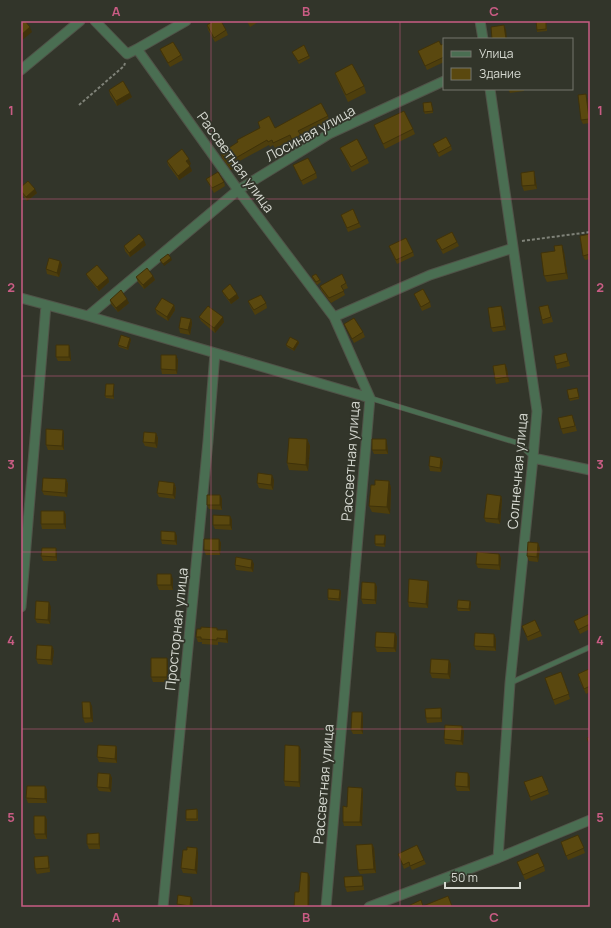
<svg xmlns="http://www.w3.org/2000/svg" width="611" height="928" font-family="Manrope,sans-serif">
<rect width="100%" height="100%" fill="#32352a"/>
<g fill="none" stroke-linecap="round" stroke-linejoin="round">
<defs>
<path id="lane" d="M370,398L518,443L532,456
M510,683L590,647"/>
<path id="street" d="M95,21L127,54L137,49L238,190L334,317L370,398L326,907
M480,21L483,39
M137,49L186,21
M21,70L80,21
M490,89L537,411L533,458L510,683L498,858
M21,298L88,316L370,398
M88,316L238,190L329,134L444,81
M334,317L430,275L513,248
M533,458L590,470
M21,607L46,305
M163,907L208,441L215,353
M369,907L498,858L590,820"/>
</defs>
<use href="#lane" stroke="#505348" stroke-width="6"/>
<use href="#street" stroke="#505348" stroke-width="11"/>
<path stroke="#7f8278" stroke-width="2" stroke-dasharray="3 2" stroke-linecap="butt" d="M79,105L124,66L125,63
M522,241L590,232"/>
<use href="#lane" stroke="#4a6e52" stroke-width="4.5"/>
<use href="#street" stroke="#4a6e52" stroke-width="9"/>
</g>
<path fill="#4d3e0d" d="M247,21H260L250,27Z
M536,21H546L547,31L537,32Z
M207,25L226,30L228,35L215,42L208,30Z
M304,45L310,58L299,64L292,52Z
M441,45L444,47V62L427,70L418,51Z
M160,49L181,55L183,60L170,67L162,54Z
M335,73L364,86L366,93L348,102L337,79Z
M508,89H524V91L510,93Z
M109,90L132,97L117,106L110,95Z
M587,98L590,123L583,124L581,120Z
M432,104L433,113L425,114L424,112Z
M328,116L329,121L301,135L302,140L294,144L292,140L275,148L273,145L270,147L269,145L236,163L237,166L231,170L222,158L221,153L260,128L258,122L275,128Z
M374,125L413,129L415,134L385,149Z
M433,144L451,146L452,150L439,157Z
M340,148L367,158L369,163L352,172Z
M167,161L191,164L189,165L192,171L179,180L168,165Z
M293,165L316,173L317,178L303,185Z
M535,176L537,189L524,191L522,186Z
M206,179L224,182L225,186L214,193L208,183Z
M21,187L37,193L27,201L21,193Z
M341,215L359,223L361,227L348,232Z
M590,234V259L585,260L583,256Z
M436,240L457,242L459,246L443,254Z
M146,245L130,257L125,251L124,246Z
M389,246L413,252L414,256L397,264Z
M564,252L568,279L547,282L544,276Z
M60,261L62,265L59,277L47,274L46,269Z
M86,274L108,278L109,282L99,291L88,278Z
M153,276L155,280L144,289L138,282L136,277Z
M312,276L320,280L321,282L317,285L312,278Z
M346,283L348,288L343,290L345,295L331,303L321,290L320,286Z
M222,291L239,298L231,304L224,295Z
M414,294L430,302L431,307L422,311Z
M110,300L129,303L118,312L111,304Z
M248,301L266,303L267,308L255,315L250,306Z
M174,305L175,310L168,321L157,314L155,309Z
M548,305L553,322L543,324L542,320Z
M501,306L503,310L506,330L493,332L491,328Z
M199,317L224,322L215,333L201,321Z
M191,319L192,323L190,335L180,333L179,328Z
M344,324L363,332L365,337L354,343L346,328Z
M131,340L128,350L119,347L118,345Z
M298,341L299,343L294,351L287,347L286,345Z
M70,349L71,361H58L56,357Z
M566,353L570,366L557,369L556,364Z
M176,355L178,360L177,374H162L161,369Z
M505,364L507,369L509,382L496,384L495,379Z
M114,384V399L106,398L105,396Z
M577,388L579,399L570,401L569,399Z
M572,415L577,431L563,434L561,429Z
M156,433L158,438L157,448L145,446L143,442Z
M64,434V450H48L46,445Z
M307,439L310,446L308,471L289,470L287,463Z
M386,439L387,444L388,454H374L372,450Z
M441,458L443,462L441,472L430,471L429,466Z
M66,479L68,484L67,497L44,495L42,491Z
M274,480L273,490L259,488L257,483Z
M389,481L391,488L390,514L372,512L369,506L375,485Z
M174,483L176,488L175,499L159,497L157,493Z
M220,495L222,499V510L209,509L207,505Z
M501,496L502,500L500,524L486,522L484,518Z
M64,511L66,515V529H42L41,524Z
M230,516L232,520V530L215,529L213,525Z
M177,536V545L162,544L161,540Z
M386,537L385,547L376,546L375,544Z
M219,539L221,543L220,555H206L204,550Z
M540,548L538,562L529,561L527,556Z
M57,553V561H43L41,556Z
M499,554L501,558L500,570L478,568L476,564Z
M254,564L253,572L236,570L235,565Z
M173,579V590H159L157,585Z
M428,581L429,585L428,608L409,607L408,602Z
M375,583L377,587L376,604H363L361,599Z
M341,592L340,601L328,600V598Z
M471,603L470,611H458L457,608Z
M51,607L50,624L37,623L35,619Z
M590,616V629L580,634L574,621Z
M522,626L540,631L542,636L528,641Z
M217,628L218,630H227L228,635V643L218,642V645L202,644V642H198L196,637L201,629Z
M395,633L397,637L396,652H377L375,647Z
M494,634L496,639V651L476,650L474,646Z
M52,646L54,651L52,665L38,664L36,659Z
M168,662V682H153L151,677Z
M451,664L450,679L432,678L430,673Z
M561,672L570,699L555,705L545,678Z
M590,672V692L586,694L579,679Z
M92,706L93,722L85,723L83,718Z
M441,708L442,712V722L427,723L426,718Z
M362,712L363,717V734H353L351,730Z
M462,726L464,731L463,745L445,744L444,739Z
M116,746L117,750V763L99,762L97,757Z
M301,750L300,787L285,786L284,781Z
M110,774L112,778L111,792L99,791L97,787Z
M542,776L549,794L531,801L524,782Z
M470,777V791H457L455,786Z
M45,786L47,790V803H28L26,798Z
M362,788L363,792L362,826H344L343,822L347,807Z
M197,809L198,812V821H186V819Z
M45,816L47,820V839H36L34,834Z
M578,835L585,853L568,860L561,842Z
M100,838V849H89L87,844Z
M372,844L374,848L376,873L360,874L358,870Z
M187,850L198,853L197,874L183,873L181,868Z
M398,854L424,860L426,864L412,870L410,866L404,869Z
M49,861L50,872L37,874L35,869Z
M519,866H544L545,871L525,880Z
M362,876L363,880L364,890L347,892L345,887Z
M193,901L192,907H178L177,904Z"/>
<path fill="#3f320a" d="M504,25L506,30L507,39H506Z
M30,27L32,32L21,41V35Z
M130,93L132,97L117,106L116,101Z
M586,94L587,98L590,122L589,119Z
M189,159L191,164L188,166L186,161Z
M236,162L237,166L231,170L230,166Z
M190,166L192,171L179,180L178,176Z
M534,171L535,176L537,189L535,185Z
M35,189L37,193L27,201L26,197Z
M144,240L146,245L130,257L129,253Z
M562,245L564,252L568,279L566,273Z
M171,258L172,260L164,266L163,264Z
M60,261L62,265L59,277L57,273Z
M153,276L155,280L144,289L143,285Z
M108,278L109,282L99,291L97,287Z
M237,294L239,298L231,304L229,300Z
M127,299L129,303L118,312L116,308Z
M174,305L175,310L168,321L167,317Z
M501,306L503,310L506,330L504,326Z
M223,317L224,322L215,333L214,328Z
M191,319L192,323L190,335L188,330Z
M130,338L131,340L128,350L127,348Z
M298,341L299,343L294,351L293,349Z
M69,345L70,349L71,361L69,357Z
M176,355L178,360L177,374L176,370Z
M505,364L507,369L509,382L507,377Z
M114,384V399L113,396Z
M22,400L23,404L22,419L21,416Z
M63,430L64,434V450L62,446Z
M156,433L158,438L157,448L155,443Z
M307,439L310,446L308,471L306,465Z
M386,439L387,444L388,454L386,450Z
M441,458L443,462L441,472L440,468Z
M272,475L274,480L273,490L271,485Z
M66,479L68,484L67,497L65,493Z
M389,481L391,488L390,514L387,507Z
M174,483L176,488L175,499L173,495Z
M220,495L222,499V510L220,505Z
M501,496L502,500L500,524L498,519Z
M64,511L66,515V529L64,524Z
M230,516L232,520V530L230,525Z
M175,532L177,536V545L175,541Z
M385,535L386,537L385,547L384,544Z
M219,539L221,543L220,555L219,551Z
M538,543L540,548L538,562L537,557Z
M56,548L57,553V561L56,557Z
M499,554L501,558L500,570L499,565Z
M252,560L254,564L253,572L251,568Z
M171,574L173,579V590L171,585Z
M428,581L429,585L428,608L426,604Z
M375,583L377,587L376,604L375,600Z
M340,590L341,592L340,601L339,599Z
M470,601L471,603L470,611L469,609Z
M49,602L51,607L50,624L48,620Z
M227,630L228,635V643L226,639Z
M395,633L397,637L396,652L394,648Z
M494,634L496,639V651L494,647Z
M52,646L54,651L52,665L51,660Z
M167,658L168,662V682L167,677Z
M449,660L451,664L450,679L448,674Z
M90,702L92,706L93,722L91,718Z
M441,708L442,712V722L441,718Z
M362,712L363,717V734L361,730Z
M462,726L464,731L463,745L461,741Z
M116,746L117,750V763L115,759Z
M299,746L301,750L300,787L299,782Z
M468,773L470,777V791L468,787Z
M110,774L112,778L111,792L109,788Z
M45,786L47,790V803L45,799Z
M362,788L363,792L362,826L360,822Z
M45,816L47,820V839L45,834Z
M99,833L100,838V849L99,844Z
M372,844L374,848L376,873L374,869Z
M197,848L198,853L197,874L195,870Z
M308,873L310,877L309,907H308Z
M191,897L193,901L192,907H191L190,906Z"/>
<path fill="#5a480f" stroke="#3f320a" d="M21,21H25L30,27L21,35Z
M214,21H221L226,30L214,38L207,25Z
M536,21H546V29L537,30Z
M504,25L506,39H492L491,27Z
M439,41L441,45L443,44L444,47V57L425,66L418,51Z
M173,42L181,55L168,63L160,49Z
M304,45L309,56L298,61L292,52Z
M352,64L364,86L346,95L335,73Z
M123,81L130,93L116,101L109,90Z
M586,94L589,119L581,120L578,95Z
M431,102L433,111L424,112L423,103Z
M321,103L328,116L298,131L301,135L292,140L290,135L273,143L272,140L268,142L267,140L234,159L236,162L230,166L221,153L238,142L237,140L260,128L258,122L269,116L275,128Z
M404,111L413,129L383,144L374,125Z
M446,137L451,146L438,153L433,144Z
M357,139L367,158L351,167L340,148Z
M182,149L189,159L186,161L190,166L178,176L167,161Z
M308,158L316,173L301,181L293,165Z
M534,171L535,185L522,186L521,173Z
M218,172L224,182L212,188L206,179Z
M28,181L35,189L26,197L21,191V187Z
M353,209L359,223L347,228L341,215Z
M452,232L457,242L442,250L436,240Z
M139,234L144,240L129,253L124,246Z
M590,234V254L583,256L580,236Z
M406,238L413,252L396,260L389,246Z
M562,245L566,273L544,276L541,253L555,251L554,246Z
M168,254L171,258L163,264L160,260Z
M49,258L60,261L57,273L46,269Z
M97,265L108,278L97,287L86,274Z
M147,268L153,276L143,285L136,277Z
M316,274L320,280L316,282L312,276Z
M342,274L346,283L341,286L344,291L329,298L320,286Z
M230,284L237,294L229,300L222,291Z
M423,289L430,302L421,307L414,294Z
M121,290L127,299L116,308L110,300Z
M261,295L266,303L254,310L248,301Z
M162,298L174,305L167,317L155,309Z
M548,305L551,317L542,320L539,307Z
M208,306L223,317L214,328L199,317Z
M501,306L504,326L491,328L488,308Z
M181,317L191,319L188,330L179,328Z
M354,318L363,332L352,339L344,324Z
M121,335L130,338L127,348L118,345Z
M290,337L298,341L293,349L286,345Z
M56,345H69V357H56Z
M566,353L568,361L556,364L554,356Z
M161,355H176V370L161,369Z
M505,364L507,377L495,379L493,366Z
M106,384H114L113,396H105Z
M577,388L579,397L569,399L567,390Z
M572,415L575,426L561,429L558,418Z
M46,429L63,430L62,446L46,445Z
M144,432L156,433L155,443L143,442Z
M289,438L307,439L306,465L287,463Z
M372,439H386V450H372Z
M430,456L441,458L440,468L429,466Z
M258,473L272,475L271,485L257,483Z
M43,478L66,479L65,493L42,491Z
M375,480L389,481L387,507L369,506L371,485H375Z
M159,481L174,483L173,495L157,493Z
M487,494L501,496L498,519L484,518Z
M207,495H220V505H207Z
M41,511H64V524H41Z
M213,515L230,516V525H213Z
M161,531L175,532V541L161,540Z
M375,535H385L384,544H375Z
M204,539H219V551L204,550Z
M528,542L538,543L537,557L527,556Z
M42,548H56V557L41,556Z
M477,552L499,554V565L476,564Z
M236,557L252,560L251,568L235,565Z
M157,574H171V585H157Z
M409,579L428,581L426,604L408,602Z
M362,582L375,583V600L361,599Z
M328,589L340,590L339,599L328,598Z
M458,600L470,601L469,609L457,608Z
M36,601L49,602L48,620L35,619Z
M589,614L590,616V624L578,630L574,621Z
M535,620L540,631L527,637L522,626Z
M201,627L217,628V630H227L226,639L217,638V640L201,639V637H196L197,629H201Z
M376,632L395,633L394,648L375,647Z
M475,633L494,634V647L474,646Z
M37,645L52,646L51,660L36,659Z
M151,658H167V677H151Z
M431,659L449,660L448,674L430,673Z
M589,669L590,672V686L584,689L578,674Z
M561,672L569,694L553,700L545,678Z
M82,702H90L91,718H83Z
M441,708V718H426L425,709Z
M352,712H362L361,730H351Z
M445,725L462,726L461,741L444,739Z
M590,737V747L587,738Z
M98,745L116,746L115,759L97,757Z
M285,745L299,746V782L284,781Z
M456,772L468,773V787L455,786Z
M98,773L110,774L109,788L97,787Z
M542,776L548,790L530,797L524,782Z
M27,786H45V799L26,798Z
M348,787L362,788L360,822H343V806L347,807Z
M197,809V819H186V810Z
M34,816H45V834H34Z
M99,833V844H87V834Z
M578,835L584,848L566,856L561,842Z
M372,844L374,869L358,870L356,845Z
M417,845L424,860L410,866L409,862L403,865L398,854Z
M187,847L197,848L195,870L181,868L183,850H187Z
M538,853L544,866L523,875L517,862Z
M48,856L49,868L35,869L34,857Z
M301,872L308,873V907H294L295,892H299Z
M362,876L363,886L345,887L344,877Z
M178,895L191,897L190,906L177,904Z
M448,896L452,906L449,907H409L410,906V905L421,900L423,906Z"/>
<path fill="none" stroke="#c95c84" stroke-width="1" stroke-opacity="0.55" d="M211,21V907M400,21V907M21,199H590M21,376H590M21,552H590M21,729H590"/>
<g text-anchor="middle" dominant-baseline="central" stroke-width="3.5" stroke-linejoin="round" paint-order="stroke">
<g font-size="14" fill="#d6d9d1" stroke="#32352a">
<text transform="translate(310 133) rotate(-29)">Лосиная улица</text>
<text transform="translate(236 162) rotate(54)">Рассветная улица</text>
<text transform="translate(350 461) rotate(-86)">Рассветная улица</text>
<text transform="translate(517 471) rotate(-85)">Солнечная улица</text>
<text transform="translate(176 629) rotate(-84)">Просторная улица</text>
<text transform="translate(323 784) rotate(-85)">Рассветная улица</text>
</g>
</g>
<rect width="611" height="928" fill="none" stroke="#32352a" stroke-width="44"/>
<rect x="443" y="38" width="130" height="52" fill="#32352a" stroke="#74776d"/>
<rect x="451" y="51" width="20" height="6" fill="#4a6e52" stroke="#74776d"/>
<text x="479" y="58" font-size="12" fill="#d6d9d1">Улица</text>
<rect x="451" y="68" width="20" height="12" fill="#5a480f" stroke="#74776d"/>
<text x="479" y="78" font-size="12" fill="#d6d9d1">Здание</text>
<path d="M445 882v6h75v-6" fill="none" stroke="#d6d9d1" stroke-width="2"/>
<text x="451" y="882" font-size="12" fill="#d6d9d1" stroke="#32352a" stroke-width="3" paint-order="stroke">50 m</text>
<rect x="22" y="22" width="567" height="884" fill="none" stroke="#c95c84" stroke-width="1.5"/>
<g font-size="13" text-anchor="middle" font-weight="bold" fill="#c95c84">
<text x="116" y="16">A</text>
<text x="306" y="16">B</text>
<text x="494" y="16">C</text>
<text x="11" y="115">1</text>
<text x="600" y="115">1</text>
<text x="11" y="292">2</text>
<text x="600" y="292">2</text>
<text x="11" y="469">3</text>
<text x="600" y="469">3</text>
<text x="11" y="645">4</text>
<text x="600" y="645">4</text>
<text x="11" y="822">5</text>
<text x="600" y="822">5</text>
<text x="116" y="922">A</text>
<text x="306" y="922">B</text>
<text x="494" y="922">C</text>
</g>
</svg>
